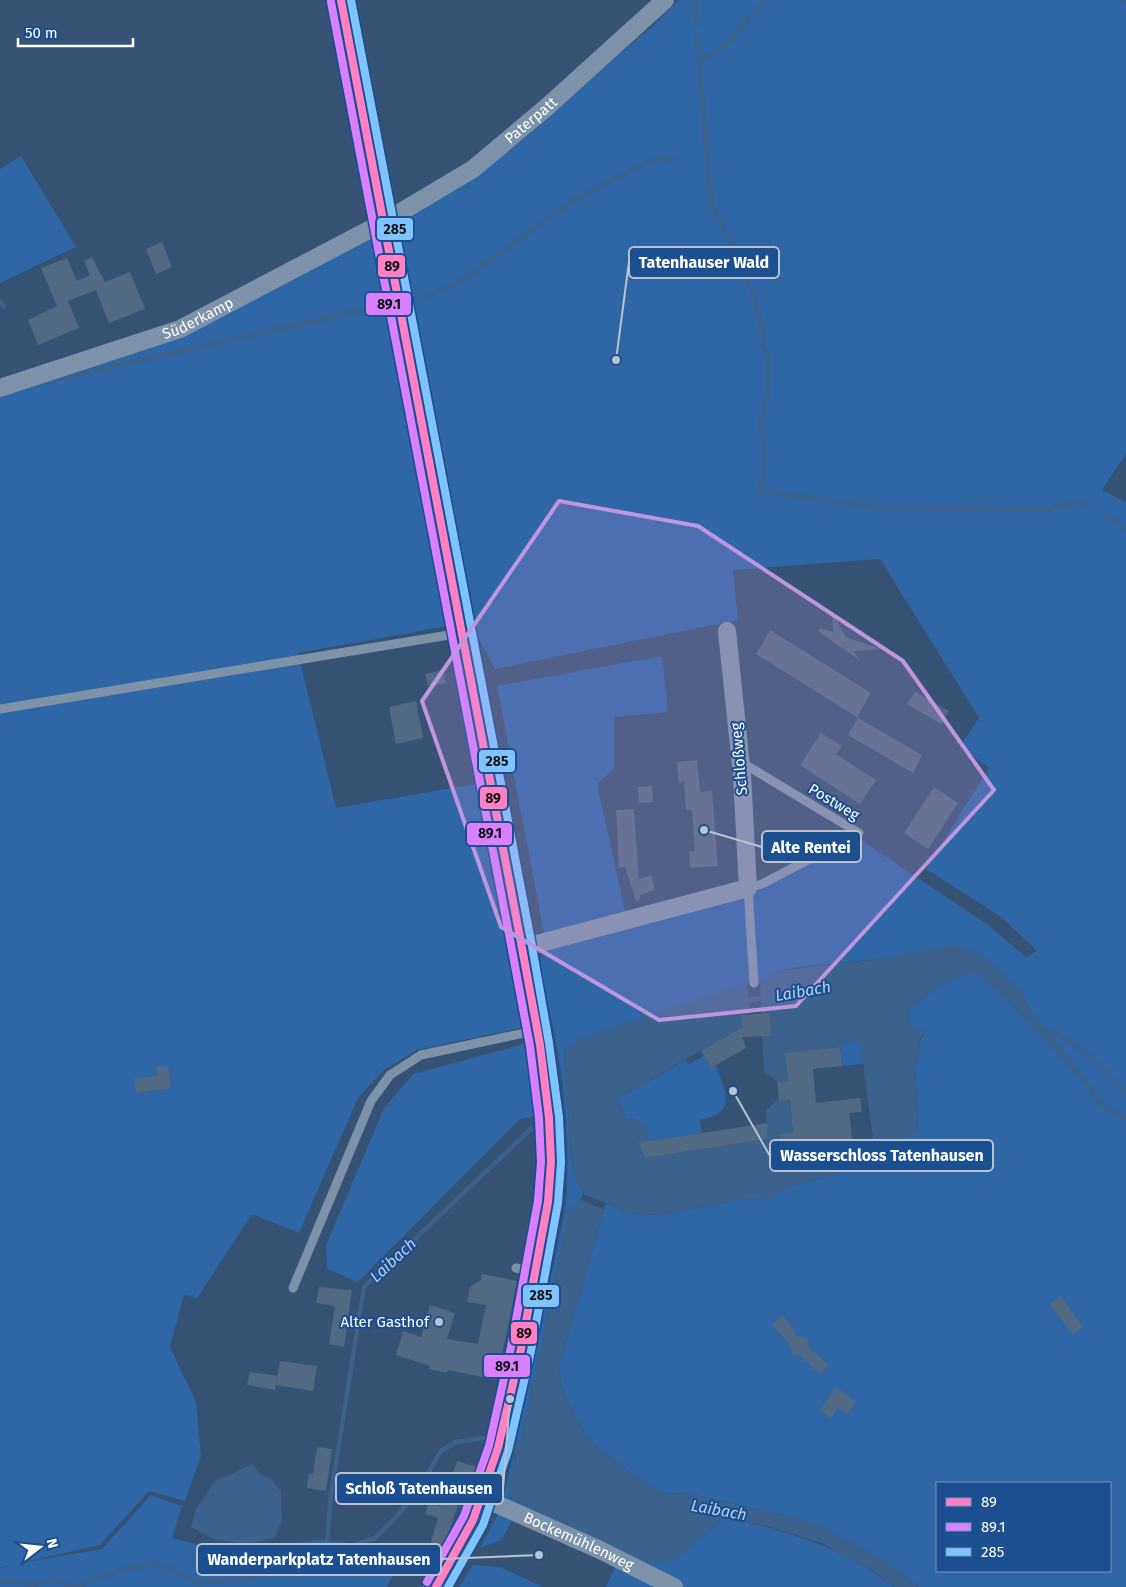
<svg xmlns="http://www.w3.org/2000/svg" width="1126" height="1587" font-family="'Fira Sans',sans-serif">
<rect width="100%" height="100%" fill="#365274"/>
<path fill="#2f66a5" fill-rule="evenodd" d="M679,0H1126V454L1102,490L1126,502V1587H919L893,1565L783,1515L687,1493L664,1494L627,1470L595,1445L574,1417L561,1383L559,1366L606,1203L624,1211L643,1215L665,1214L739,1200L765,1199L791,1186L837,1175L861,1158L880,1149L892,1147L918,1131L915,1064C921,1053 916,1043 924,1035L922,1030L913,1029C907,1023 907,1017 908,1010L946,981L976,971L1012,1004L1076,1073L1078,1070L1033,1014L1019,990L980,953L878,959L800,967L778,971L760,983L746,984L614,1029L564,1049L571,1154L574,1175L584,1192L578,1204L574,1207L521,1440L516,1443L565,1211C572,1146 564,1072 549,1009C545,991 535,966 543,949L726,902L760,890L858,838L988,925L1026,957L1037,951L1001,917L926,869L989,768L960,746L979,718L880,559L733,570L738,620L495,669L470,622L298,653L336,808L481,783L522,1013L520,1028L417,1050L384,1070L358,1098L299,1233L252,1214L197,1298L184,1295L170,1347L196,1402L201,1456L185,1501L149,1491L100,1545L20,1563L102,1549L151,1495L182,1506L172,1538L246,1557L285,1544L321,1540L406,1549L387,1587H0V1568L9,1566L0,1567V394L29,386L367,238L377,243L395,233L399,222L479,175L655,24ZM937,1483H1110V1571H937Z
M21,156L76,247L0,283V169Z
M662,656L668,712L614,717V769L597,784L625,911L544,934L497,686Z
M860,1040L863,1064L842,1066L840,1047L846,1043Z
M524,1044L537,1116L520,1119L358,1282L327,1269L326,1245L384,1108L413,1074Z
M704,1056L710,1067L716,1065C725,1094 739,1112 700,1120L702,1133L649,1142L646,1127L633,1119L627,1120L617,1099L686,1060L689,1064Z
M514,1453C517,1460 510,1487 511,1498L622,1551L671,1562L725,1517C790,1532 840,1545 894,1587H606L620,1556L504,1499L503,1496Z
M500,1510L514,1516L502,1540L480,1548Z
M473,1565L500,1567L543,1587H459Z"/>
<path fill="#3b618d" d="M952,945L980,953L1019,990L1033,1014L1079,1070L1076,1074L1012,1004L976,972L946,981L908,1010C906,1029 912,1025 924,1032L918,1044L920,1055L915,1064L918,1132L892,1147L880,1149L861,1158L837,1175L791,1186L765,1199L739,1200L665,1214L643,1215L624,1211L606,1203L559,1366L561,1383L574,1417L595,1445L627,1470L664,1494L687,1493L783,1515L824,1527L893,1565L919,1587H894L873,1571L821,1543L777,1529L725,1517L671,1562L649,1563L515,1502C502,1491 514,1471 516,1457L510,1448L511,1445L521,1440L568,1212L578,1204L584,1192L574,1175L571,1154L564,1049L582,1038L748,983L750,1014L741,1015L742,1027L617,1099L627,1120L638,1119L646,1127L649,1142L638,1144L645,1158L767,1139L766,1110L777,1100L790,1099L793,1133L779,1134L781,1152L853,1146L873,1139L860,1041L846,1043L840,1047L785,1053L788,1081L778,1082L764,1072L762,1036L771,1035L770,1013L761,1014L760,983L778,971L878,959Z
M252,1464L261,1475L271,1478L281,1492L282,1520L275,1537L247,1545L214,1539L191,1527L196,1509L215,1481Z"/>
<path fill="#365274" d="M583,1194L606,1203L603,1209L581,1200Z"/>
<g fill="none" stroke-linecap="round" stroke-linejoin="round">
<path stroke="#3b618d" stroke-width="4.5" d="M694,0L697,26
M1124,0L1126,3
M697,36L711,204L734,247L752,290L763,333L762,348L768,355V391L761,421L765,463L759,491L881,508L1050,509L1080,501L1087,504
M700,62L725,45L766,0
M425,296L452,286L464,279L568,204L638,166L658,159L674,158
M0,301L4,307
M48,381L385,305
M1105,514L1126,529
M745,1001L767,997
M1044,1033C1070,1029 1108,1076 1126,1093
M1074,1068C1092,1089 1098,1109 1126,1117
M326,1555L331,1494L364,1287L531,1129
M0,1581L35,1585L54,1579L70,1587
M76,1587L121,1570L159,1563L199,1584L247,1579L262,1567L319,1561L326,1555L375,1538L396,1517L420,1487L441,1451L456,1442L483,1438"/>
</g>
<path fill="#526984" d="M162,242L172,267L156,274L146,249Z
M92,257L105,282L130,272L145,309L109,323L96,290L68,301L79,328L38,345L28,320L57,306L41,268L67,258L77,281L90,275L84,261Z
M832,612L846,637L880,649L854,651L859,660L818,631L820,628L833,632Z
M770,630L871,693L857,717L756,654Z
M443,670L446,683L428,686L425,674Z
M915,692L949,711L941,724L907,704Z
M416,701L423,738L396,744L389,707Z
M858,718L922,755L913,773L848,735Z
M821,733L842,746L836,754L876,780L860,804L800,765Z
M697,760L700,792L712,791L718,866L690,868L689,851H695L692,810H686L684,782L679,783L677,762Z
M652,786L653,802L639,803L638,787Z
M934,787L958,803L928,849L904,833Z
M634,809L639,879L651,875L655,890L640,895V900L636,901L625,867H619L616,810Z
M770,1013L771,1036L742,1037L746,1048L711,1068L701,1051L742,1027L741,1015Z
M840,1047L842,1066L813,1069L816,1103L860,1098L862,1112L849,1113L853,1146L781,1152L779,1134L793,1133L790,1099L779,1100L777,1082L788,1081L785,1053Z
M168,1066L171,1088L136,1093L134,1079L157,1076L156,1067Z
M767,1123V1139L645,1158L638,1143Z
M482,1274L517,1281L497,1380L448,1370L447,1373L429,1369L430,1366L396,1355L403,1331L421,1337L430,1305L455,1313L447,1339L478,1344L486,1305L467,1302L470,1287L481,1280Z
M319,1287L352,1290L344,1347L329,1344L335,1306L316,1303Z
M1061,1296L1083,1327L1073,1335L1050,1304Z
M782,1315L793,1328L795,1335L808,1339L810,1351L816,1353L828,1365L819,1374L801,1356L792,1354L789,1343L772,1325Z
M280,1361L317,1366L313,1391L276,1385Z
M250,1372L277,1376L275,1390L247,1385Z
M836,1387L856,1402L847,1414L838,1408L831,1418L820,1410Z
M317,1447L332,1449L326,1491L307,1488L309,1473L313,1474Z
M457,1461L477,1467L464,1505L458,1504L447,1538L430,1568L424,1566L438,1518L425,1514L429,1502L440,1506L443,1499H445Z"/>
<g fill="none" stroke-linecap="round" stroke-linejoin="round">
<path stroke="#7d92a8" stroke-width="9" d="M0,709L461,633
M741,762L859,833
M754,983L748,888L762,884L859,833
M516,1268L535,1272
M293,1288L371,1101L390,1075L421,1055L534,1031"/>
<g stroke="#7d92a8" stroke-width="18">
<path id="s1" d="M0,388L180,329L384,222L473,169L548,106L665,0"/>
<path d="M522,948L748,888L742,775L727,631"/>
<path id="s2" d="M483,1498L600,1550L674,1587"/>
</g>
<path stroke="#798da4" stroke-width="26" d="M341,0L522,948C533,1012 548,1077 551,1142C553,1196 541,1247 531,1299C518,1365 506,1433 483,1497C472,1529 453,1558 436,1587"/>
<defs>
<path id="bus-1" d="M341,0L522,948L540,1045L549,1118L551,1162L548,1202L521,1349L498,1448L473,1520L436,1587"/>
<path id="bus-2" d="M331,2L512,950L530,1046L539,1118L541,1162L538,1201L511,1347L489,1446L464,1516L427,1582"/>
<path id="bus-3" d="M351,0L532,946L549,1043L559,1117L561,1162L558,1203L531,1351L508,1451L483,1525L448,1587"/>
</defs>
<use href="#bus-1" stroke="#1b4f8f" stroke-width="11"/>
<use href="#bus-2" stroke="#1b4f8f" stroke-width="11"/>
<use href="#bus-3" stroke="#1b4f8f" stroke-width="11"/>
<use href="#bus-1" stroke="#ff80c5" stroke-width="8"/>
<use href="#bus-2" stroke="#d880ff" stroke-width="8"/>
<use href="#bus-3" stroke="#80c4ff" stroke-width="8"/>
</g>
<path fill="#bd96df" fill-opacity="0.2" stroke="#bd96df" stroke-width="4" stroke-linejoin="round" d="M559,501L698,526L903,661L994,790L796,1006L659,1020L501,927L422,701Z"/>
<circle fill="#b9c2ce" stroke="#1b4f8f" stroke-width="2" cx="439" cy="1322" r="5"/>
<g text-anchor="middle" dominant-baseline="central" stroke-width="4" stroke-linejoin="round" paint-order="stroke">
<g font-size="15" fill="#fff" stroke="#1b4f8f">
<text stroke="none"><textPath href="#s1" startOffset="599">Paterpatt</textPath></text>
<text stroke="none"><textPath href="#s1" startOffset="210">Süderkamp</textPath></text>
<text transform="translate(739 759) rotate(-95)">Schloßweg</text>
<text transform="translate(834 802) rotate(31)">Postweg</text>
<text stroke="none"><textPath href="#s2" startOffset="105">Bockemühlenweg</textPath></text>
</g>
<g font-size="15" fill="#fff" stroke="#1b4f8f" text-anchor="end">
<text x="429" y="1322">Alter Gasthof</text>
</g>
<g font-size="16" font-style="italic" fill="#b5d3f5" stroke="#1b4f8f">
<text transform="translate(803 991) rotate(-10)">Laibach</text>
<text transform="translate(393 1260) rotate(-43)">Laibach</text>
<text transform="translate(719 1510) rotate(10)">Laibach</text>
</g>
</g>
<path fill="none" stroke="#b9c2ce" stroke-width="2" d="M616 360L629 262M704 830L762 847M733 1091L770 1156M510 1399L503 1489M539 1555L441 1559"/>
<g fill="#b9c2ce" stroke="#1b4f8f" stroke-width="2">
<circle cx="616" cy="360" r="5"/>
<circle cx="704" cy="830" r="5"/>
<circle cx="733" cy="1091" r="5"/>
<circle cx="510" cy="1399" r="5"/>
<circle cx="539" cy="1555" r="5"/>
</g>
<g fill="#1b4f8f" stroke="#b9c2ce" stroke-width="2">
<rect x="629" y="247" width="150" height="31" rx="5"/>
<rect x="762" y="831" width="99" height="31" rx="5"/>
<rect x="770" y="1140" width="223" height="31" rx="5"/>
<rect x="336" y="1473" width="167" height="31" rx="5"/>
<rect x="197" y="1544" width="244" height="31" rx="5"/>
</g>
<g font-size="16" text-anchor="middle" font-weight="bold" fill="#fff">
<text x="704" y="268">Tatenhauser Wald</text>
<text x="811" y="853">Alte Rentei</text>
<text x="882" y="1161">Wasserschloss Tatenhausen</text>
<text x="419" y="1494">Schloß Tatenhausen</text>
<text x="319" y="1565">Wanderparkplatz Tatenhausen</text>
</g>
<g stroke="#1b4f8f" stroke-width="2">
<rect x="376" y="217" width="38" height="24" rx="5" fill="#80c4ff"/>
<rect x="377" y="254" width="29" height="24" rx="5" fill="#ff80c5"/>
<rect x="365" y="292" width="47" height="24" rx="5" fill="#d880ff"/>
<rect x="478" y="749" width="38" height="24" rx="5" fill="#80c4ff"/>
<rect x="479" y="786" width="29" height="24" rx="5" fill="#ff80c5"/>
<rect x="466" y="822" width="47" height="24" rx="5" fill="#d880ff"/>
<rect x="522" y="1284" width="38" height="24" rx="5" fill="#80c4ff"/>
<rect x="510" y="1321" width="28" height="24" rx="5" fill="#ff80c5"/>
<rect x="483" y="1354" width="48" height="24" rx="5" fill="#d880ff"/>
</g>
<g font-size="14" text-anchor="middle" font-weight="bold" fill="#111">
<text x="395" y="234">285</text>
<text x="392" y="271">89</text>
<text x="389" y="309">89.1</text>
<text x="497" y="766">285</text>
<text x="493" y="803">89</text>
<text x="490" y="838">89.1</text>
<text x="541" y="1300">285</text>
<text x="524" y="1338">89</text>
<text x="507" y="1371">89.1</text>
</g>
<rect x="936" y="1482" width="175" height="90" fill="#1b4f8f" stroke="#7695bc"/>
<rect x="946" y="1498" width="25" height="8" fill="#ff80c5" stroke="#7695bc"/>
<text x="981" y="1507" font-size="15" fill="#ffffff">89</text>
<rect x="946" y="1523" width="25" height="8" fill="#d880ff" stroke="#7695bc"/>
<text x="981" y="1532" font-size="15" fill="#ffffff">89.1</text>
<rect x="946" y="1548" width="25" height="8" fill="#80c4ff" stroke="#7695bc"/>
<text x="981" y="1557" font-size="15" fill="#ffffff">285</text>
<g transform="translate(40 1547) rotate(74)" stroke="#1b4f8f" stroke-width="4" paint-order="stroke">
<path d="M0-4L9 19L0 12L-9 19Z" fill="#ffffff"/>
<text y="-8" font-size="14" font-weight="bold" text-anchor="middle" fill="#ffffff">N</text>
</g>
<path d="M18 38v8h115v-8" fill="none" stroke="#ffffff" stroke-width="2.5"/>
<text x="25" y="38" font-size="15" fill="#ffffff" stroke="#1b4f8f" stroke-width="4" paint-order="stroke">50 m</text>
</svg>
